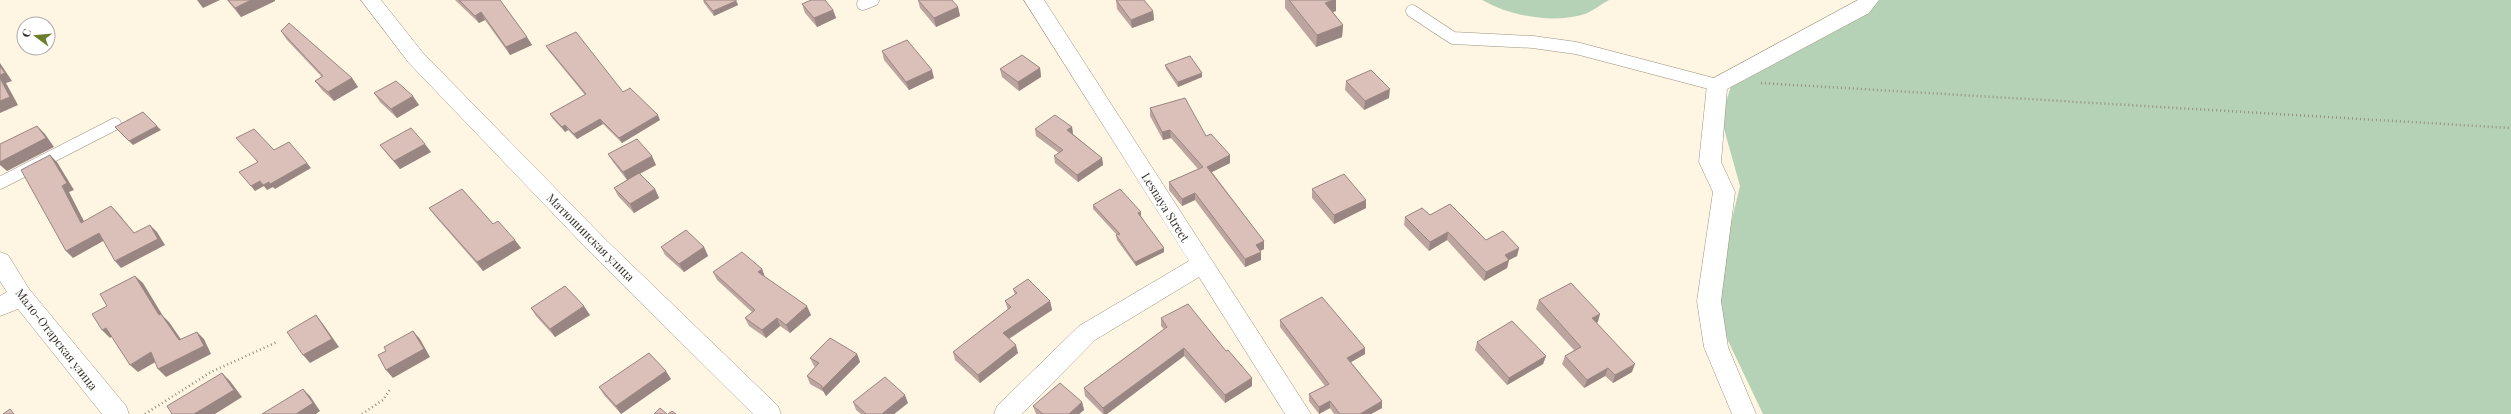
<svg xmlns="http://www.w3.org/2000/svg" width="2511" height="414" font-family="'Playfair Display',serif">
<rect width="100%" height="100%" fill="#fef5e3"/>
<path fill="#b6d2b6" d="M1482,0H1609C1601,4 1593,11 1585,14C1553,24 1510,16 1482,0Z
M1879,0H2511V414H1763L1711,305L1740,186L1721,118L1731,86Z"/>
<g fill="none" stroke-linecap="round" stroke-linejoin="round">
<defs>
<path id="lane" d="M863,4L873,0
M1412,11L1453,38L1533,42L1576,48L1717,85
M0,183L115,124"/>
<path id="street" d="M361,0H381L423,53L606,240L778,406L781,414H753L590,252L409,63Z
M1024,0H1044L1311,414H1285L1199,277L1095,340L1022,414H994L997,406L1079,326L1189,261Z
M1858,0H1879L1869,13L1727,89L1721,162L1735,192L1721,301L1728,347L1756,414H1732L1704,347L1697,301L1713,192L1699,162L1707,85L1710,80Z
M0,252L8,255L29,289L126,406L129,414H102L18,309L0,316V296L7,292L0,281Z"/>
</defs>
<use href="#lane" stroke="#9d937e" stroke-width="13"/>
<use href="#street" stroke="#9d937e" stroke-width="1"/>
<path stroke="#948e81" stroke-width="2.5" stroke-dasharray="1 3" stroke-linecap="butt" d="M1761,83L2511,128
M145,414L211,372L277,342
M362,414L383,400L391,388"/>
<use href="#lane" stroke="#fff" stroke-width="12"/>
<use href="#street" fill="#fff" fill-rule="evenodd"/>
</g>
<path fill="#bca59f" d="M227,0H275V1L241,17Z
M455,0H500L532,45L510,55L485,20L479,23Z
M703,0H736L738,5L714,16L704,3Z
M918,0L958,7L960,16L936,27L920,8Z
M1116,0L1153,11L1154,20L1132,28L1117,9Z
M1285,0H1336V11L1333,12L1343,25L1342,37L1316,47L1285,8Z
M802,4L833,10L836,18L817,27L805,13Z
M281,31L352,78L358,87L334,101L322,90L315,81L322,77L287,40Z
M546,46L623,92L660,120L622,143L603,124L577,139L568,130L565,132L553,119L550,114L585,95L549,51Z
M882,51L934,78L909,90L884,60Z
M1165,65L1202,73V77L1178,87L1166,69Z
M1040,68L1041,77L1019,91L1002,77L1000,69Z
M1346,81L1389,98L1364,110L1345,90Z
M374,93L419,105L397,118L380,102Z
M1150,108L1206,136L1230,155V163L1212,172L1264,241V249L1260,251L1261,260L1245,267L1195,200L1182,206L1169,190V182L1198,169L1171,138L1163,140L1150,116Z
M1072,127L1073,134L1102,158L1103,165L1078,182L1055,163L1054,156L1059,153L1036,136L1035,129Z
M380,145L431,152L400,169L387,154Z
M608,154L656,165L640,174L655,189L659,198L634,213L618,196L614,188L627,180L613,162Z
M1312,189L1366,208L1334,224L1312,198Z
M1093,205L1141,216L1164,252L1136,266L1117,240L1116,235H1117L1093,209Z
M429,208L493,224L521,248L483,271L435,216Z
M1430,215L1486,240L1519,248L1517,256L1509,260L1507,268L1484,281L1447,240L1429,251L1404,225L1405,217Z
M661,247H704L708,256L684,272L665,255Z
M762,269L765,277L811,315L790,333L780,326L766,338L749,326L745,318L752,312L717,280L713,272Z
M1013,289L1050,301L1052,310L1009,339L1018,353L980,383L955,360L953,352L1008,310L1005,301L1015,295Z
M1539,300L1598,322H1596L1632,372L1613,383L1605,376L1584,388L1562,364L1565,356L1574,350L1536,309Z
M531,308L590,315L555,337L536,316Z
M1161,318L1252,386L1225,403L1184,356L1107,414H1103L1085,396L1084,388L1164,329L1161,326Z
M1280,320L1365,348V354L1351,362L1382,401V408L1371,414H1334L1330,408L1319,414L1309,401V394L1325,386L1280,327Z
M1477,342L1546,356L1543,364L1507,385L1475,350Z
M857,354L860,362L826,396L824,392L810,384L807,376L815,367L814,366L810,358Z
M671,379L621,414L604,395L599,387Z
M853,402L908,403L894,414H861L856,410Z
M1082,402L1084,410L1079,414H1036L1033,406Z"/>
<path fill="#998682" d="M197,0H220L203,8Z
M251,0H275V1L241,17L235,8Z
M1334,0H1336V11L1324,15L1325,3Z
M736,1L738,5L714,16L713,11Z
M958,7L960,16L936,27L934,18Z
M833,10L836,18L817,27L814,18Z
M1153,11L1154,20L1132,28L1131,20Z
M481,12L485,20L479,23L475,16Z
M1343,25L1342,37L1316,47L1317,35Z
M527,37L532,45L510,55L506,47Z
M0,63L12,81L6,83L18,105L0,113Z
M1040,68L1041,77L1019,91L1018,82Z
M932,70L934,78L909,90L906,82Z
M1202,73V77L1178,87V82Z
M352,78L358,87L334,101L328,92Z
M1390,89L1389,98L1364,110L1365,101Z
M413,96L419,105L397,118L391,109Z
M658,115L660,120L622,143L619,138Z
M600,119L603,124L577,139L574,134Z
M565,125L568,130L565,132L562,127Z
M37,126L45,134L54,147L7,171L0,165V162Z
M157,126L161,130L133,145L129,141Z
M1072,127L1073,134L1067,130Z
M1170,130L1171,138L1163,140L1162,132Z
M425,144L431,152L400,169L394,161Z
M50,155L57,162L74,190L69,192L88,229L81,223L62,186Z
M1230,155V163L1208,174L1207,167Z
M652,156L656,165L627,180L623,172Z
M1102,158L1103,165L1078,182L1077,175Z
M307,163L311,168L275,189L270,184Z
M260,181L264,186L255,191L251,186Z
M269,182L273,187L267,190L263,185Z
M655,189L659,198L634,213L630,204Z
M1195,193V200L1182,206V199Z
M1366,200V208L1334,224V215Z
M111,206L118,213L140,240L134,233Z
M1141,212V216L1139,218L1138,213Z
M150,225L157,232L165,245L121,268L115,261Z
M1448,232L1447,240L1429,251L1430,242Z
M99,233L105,240L73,258L66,251Z
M515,240L521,248L483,271L477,262Z
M1264,241V249L1256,253V245Z
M704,247L708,256L684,272L679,264Z
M1164,248V252L1136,266L1135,262Z
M1519,248L1517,256L1509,260L1507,268L1484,281L1486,272L1505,255Z
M1261,252V260L1245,267V259Z
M762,269L765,278L758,272Z
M135,276L143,283L163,316L169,322L187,348L179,340L159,315Z
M1050,301L1052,310L1005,341L1003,333Z
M584,306L590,315L555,337L550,329Z
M807,306L811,315L790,333L786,325Z
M1600,314L1598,322L1590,326L1592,318Z
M316,315L323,324L339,347L310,363L303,355Z
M777,318L780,326L766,338L762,330Z
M106,328L114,335L110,338L102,330Z
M413,331L420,339L430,357L393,378L386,370Z
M197,332L204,339L211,354L166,377L158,369Z
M1016,345L1018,353L980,383L978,375Z
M1184,348V356L1107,414H1104L1103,408Z
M1365,348V354L1346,365L1347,358Z
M151,352L159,360L138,372L130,365Z
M857,354L860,362L826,396L822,389Z
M1546,356L1543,364L1507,385L1509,378Z
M1635,364L1632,372L1613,383L1615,375Z
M1608,368L1605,376L1584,388L1587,380Z
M666,371L671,379L621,414L616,406Z
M222,373L230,381L242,397L215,414H194Z
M1252,378V386L1225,403V395Z
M303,389L310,396L320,411L316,414H296Z
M905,395L908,403L894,414H882Z
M1330,401V408L1319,414V407Z
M1382,401V408L1371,414H1360Z
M1082,402L1084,410L1079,414H1069Z"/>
<path fill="#dbc0b9" stroke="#998682" d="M228,0H251L235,8Z
M459,0H500L527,37L506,47L481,12L475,16Z
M704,0H736V1L713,11Z
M811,0H825L833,10L814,18L802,4Z
M918,0H952L958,7L934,18Z
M1116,0H1144L1153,11L1131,20Z
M1289,0H1334L1325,3L1343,25L1317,35Z
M289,23L352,78L328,92L315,81L323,76L281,31Z
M576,32L623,92L630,88L658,115L619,138L600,119L574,134L565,125L562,127L550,114L586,94L546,46Z
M907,40L932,70L906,82L882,51Z
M1022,55L1040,68L1018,82L1000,69Z
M1190,56L1202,73L1178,82L1165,65Z
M0,66L5,73L0,75Z
M1371,70L1390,89L1365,101L1346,81Z
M0,78L10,97L0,101Z
M396,81L413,96L391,109L374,93Z
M1185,98L1206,136L1211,134L1230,155L1207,167L1264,241L1256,245L1261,252L1245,259L1195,193L1182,199L1169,182L1203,167L1170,130L1162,132L1150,108Z
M143,112L157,126L129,141L115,127Z
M1055,115L1072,127L1067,130L1102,158L1077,175L1054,156L1063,150L1035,129Z
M37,126L46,138L0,162V144Z
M411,128L425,144L394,161L380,145Z
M254,129L274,150L289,142L307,163L270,184L269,182L263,185L260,181L251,186L239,172L258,162L236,138Z
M637,139L652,156L623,172L608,154Z
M50,155L67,183L62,186L81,223L111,206L134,233L150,225L158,239L115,261L99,233L66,251L21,170Z
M639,173L655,189L630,204L614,188Z
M1344,174L1366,200L1334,215L1312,189Z
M462,189L493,224L498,221L515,240L477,262L429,208Z
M1120,189L1141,212L1138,213L1164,248L1135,262L1116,235L1120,234L1093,205Z
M1450,204L1486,240L1503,231L1519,248L1505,255L1509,260L1486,272L1448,232L1430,242L1405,217L1422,208L1430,215Z
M686,230L704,247L679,264L661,247Z
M742,252L762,269L758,272L807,306L786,325L777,318L762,330L745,318L755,310L713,272Z
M135,276L159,315L161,314L179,340L197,332L204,346L158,369L151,352L130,365L106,328L102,330L92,314L107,306L100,294Z
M1028,279L1050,301L1003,333L1016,345L978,375L953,352L1011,307L1005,301L1017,293L1013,289Z
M1571,283L1600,314L1592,318L1635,364L1615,375L1608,368L1587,380L1565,356L1581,347L1539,300Z
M565,286L584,306L550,329L531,308Z
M1322,297L1365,348L1347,358L1382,401L1360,414H1340L1330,401L1319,407L1309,394L1329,384L1280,320Z
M1188,304L1226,351L1228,350L1252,378L1225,395L1184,348L1103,408L1084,388L1167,327L1161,318Z
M316,315L332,339L303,355L287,332Z
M1512,321L1546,356L1509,378L1477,342Z
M413,331L424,349L386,370L378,355L386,351L384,347Z
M830,338L857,354L822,389V386L807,376L819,363L810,358Z
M649,353L666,371L616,406L599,387Z
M222,373L234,390L194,414H172L167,406Z
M885,377L905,395L882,414H866L853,402Z
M1060,383L1082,402L1069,414H1043L1033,406Z
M303,389L313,403L296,414H262Z
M660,408L667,414H654Z
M10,409L14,414H3Z
M672,411L676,414H668Z"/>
<g text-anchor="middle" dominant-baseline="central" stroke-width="3" stroke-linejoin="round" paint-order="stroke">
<g font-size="12" fill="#322e26" stroke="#fff">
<text transform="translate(1166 207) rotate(58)">Lesnaya Street</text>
<text transform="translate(591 237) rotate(45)">Матюшинская улица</text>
<text transform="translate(57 339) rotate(52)">Мало-Отарская улица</text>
</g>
</g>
<g transform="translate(36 36) rotate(286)"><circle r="19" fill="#ffffff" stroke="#adaba8"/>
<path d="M0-3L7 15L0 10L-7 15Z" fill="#6d7e2d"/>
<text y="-6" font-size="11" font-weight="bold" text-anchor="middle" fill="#322e26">С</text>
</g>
</svg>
